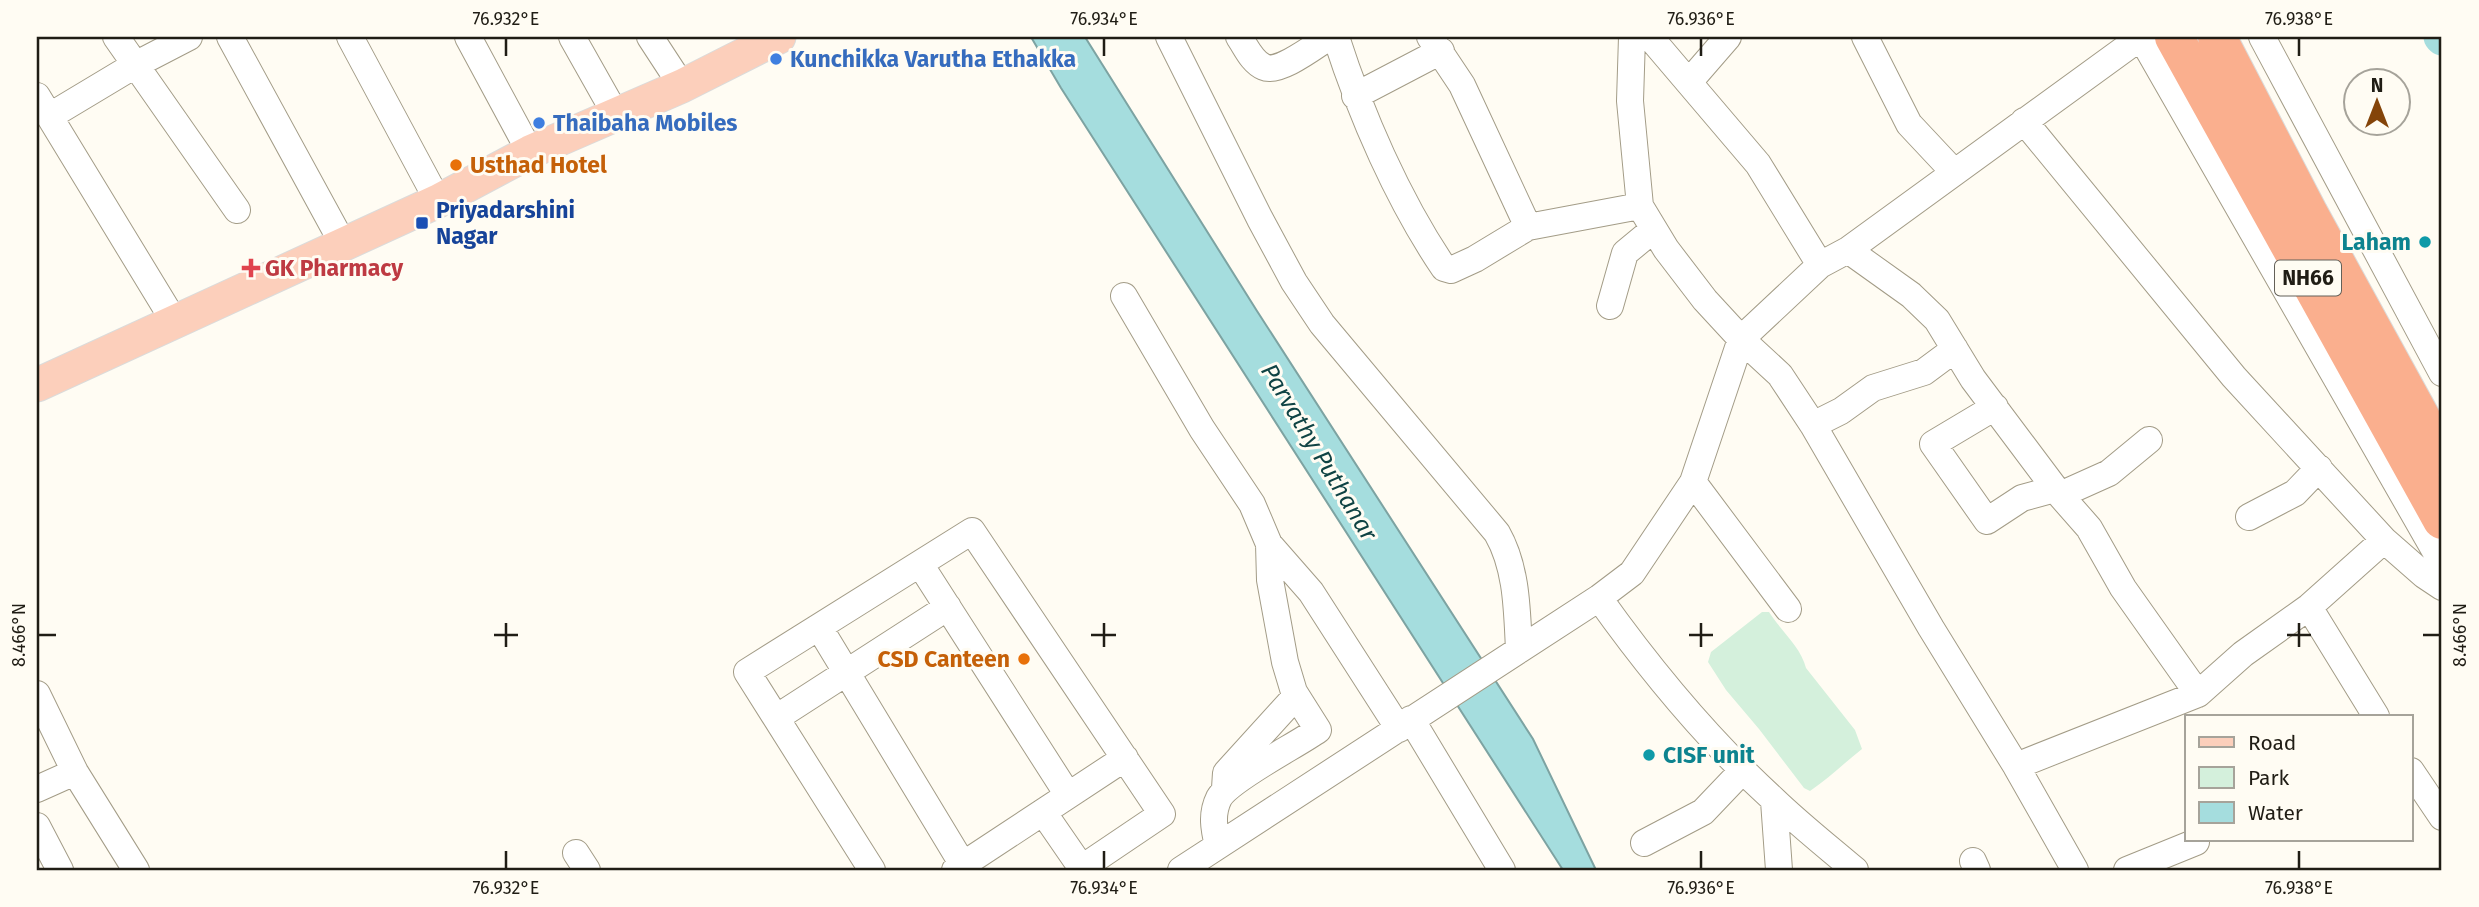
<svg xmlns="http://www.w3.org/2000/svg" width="2479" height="907" font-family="'Fira Sans',sans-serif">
<rect width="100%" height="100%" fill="#fffcf3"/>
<path fill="#d4f0dc" d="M1762,612H1769C1781,631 1801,647 1806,668L1855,730L1862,749C1844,763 1828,779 1810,791L1804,788L1759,729L1726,690L1708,662L1711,652Z"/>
<path fill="#a5ddde" stroke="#7da3a2" stroke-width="2" d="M1031,37H1085L1257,311L1533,739L1596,870H1563L1061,88Z"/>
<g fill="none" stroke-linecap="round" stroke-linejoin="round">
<path stroke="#a5ddde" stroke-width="33" d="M2440,37L2442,39"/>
<defs>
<path id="minor" d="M116,37L237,210
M230,37L343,244
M350,37L438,201
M468,37L530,152
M572,37L616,115
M650,37L682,86
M1169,37L1260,219L1294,282L1322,324L1497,533C1517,568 1517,610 1519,650
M1239,37C1246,47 1252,62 1264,67C1279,74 1316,45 1329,37
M1336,37C1361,115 1398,200 1444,268L1451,270L1475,259L1528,227L1640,206
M1430,37L1462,85L1528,227
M1632,37L1630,101L1640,206L1666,249L1705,300L1741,339L1780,375L1813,425L1931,628L2016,766L2075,870
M1650,37L1758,164L1820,265
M1865,37L1909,124L1954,172
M2141,37L2442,563
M2262,37L2442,373
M1689,82L1728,37
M37,96L174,321
M1355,96L1441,51
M50,116L135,65L189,37
M2024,121L2234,377L2384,540L2424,575L2442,587
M1848,250L1911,295L1937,320L1973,379L2060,495L2089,528L2123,588L2198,694
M1124,296L1202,429L1252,504L1269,544L1270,580L1285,662L1294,692L1318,730C1297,745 1230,779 1219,798C1211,814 1214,829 1218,846
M1610,306L1625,253L1654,229
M1995,407L1933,444L1987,521L2022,498L2055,489
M1813,425L1841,411L1873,388L1924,372L1955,349
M1693,482L1788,609
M2060,495L2109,473L2149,440
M2249,517L2295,493L2319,468
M1269,544L1311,592L1399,729
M920,564L1068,795
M1599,598C1651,671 1708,740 1774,800C1800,825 1828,847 1855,870
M2309,607L2376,716
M819,627L963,865
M37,694L75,772L136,870
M776,718L948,607
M1411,719L1502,870
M2016,766L2198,694L2243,654L2309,607L2384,540
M2411,771L2442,817
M1225,788L1226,773L1296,696
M37,789L75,772
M1774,801L1779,870
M1043,812L1083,870
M37,826L60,870
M1644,843L1703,812L1743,770
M576,853L587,870
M1973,861L1977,870
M872,870L747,672L972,531L1162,814L1079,870
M955,870L1125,758
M1181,870L1599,598L1632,573L1693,482L1741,339L1820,265L1848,250L2141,37
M2127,870L2196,842"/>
<path id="major" d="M37,385L438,201L530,152L682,86L779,37"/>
<path id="highway" d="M2174,37L2442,520
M2217,37L2309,214L2442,456"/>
</defs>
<use href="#minor" stroke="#a39c87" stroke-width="28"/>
<use href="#major" stroke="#dbdbda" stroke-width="35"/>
<use href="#highway" stroke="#dbdbda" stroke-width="40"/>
<use href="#minor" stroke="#fff" stroke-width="26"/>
<use href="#major" stroke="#fccfbb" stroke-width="33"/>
<use href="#highway" stroke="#faaf8e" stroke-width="38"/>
</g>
<path fill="none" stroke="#201d15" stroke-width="2.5" d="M506,38V56M1104,38V56M1701,38V56M2299,38V56M506,623V647M1104,623V647M1701,623V647M2299,623V647M38,635H56M494,635H518M1091,635H1116M1689,635H1713M2287,635H2311M2423,635H2440M506,851V869M1104,851V869M1701,851V869M2299,851V869"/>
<g fill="#3f7fe0" stroke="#fffcf3" stroke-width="2.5">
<circle cx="776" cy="59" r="7"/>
<circle cx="539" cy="123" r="7"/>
</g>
<g fill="#e8710a" stroke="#fffcf3" stroke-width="2.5">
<circle cx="456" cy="165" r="7"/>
<circle cx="1024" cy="659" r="7"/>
</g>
<rect fill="#1a4fb4" stroke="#fffcf3" stroke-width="2.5" x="415" y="216" width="14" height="14" rx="3.5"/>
<g fill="#0f9aa8" stroke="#fffcf3" stroke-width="2.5">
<circle cx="2425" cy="242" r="7"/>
<circle cx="1649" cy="755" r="7"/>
</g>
<path fill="#e0444e" stroke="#fffcf3" stroke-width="2.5" d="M247.5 257.5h7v7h7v7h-7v7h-7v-7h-7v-7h7z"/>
<g text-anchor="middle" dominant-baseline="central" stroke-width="6" stroke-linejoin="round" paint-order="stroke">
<rect fill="#fffcf3" stroke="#636058" stroke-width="2" x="2275" y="260.5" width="66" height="35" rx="5"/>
<g font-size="21" font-weight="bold" fill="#201d15">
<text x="2308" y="278">NH66</text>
</g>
<g font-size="23" font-weight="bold" fill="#366cbe" stroke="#fffcf3" text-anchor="start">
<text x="790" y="59">Kunchikka Varutha Ethakka</text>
<text x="553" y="123">Thaibaha Mobiles</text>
</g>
<g font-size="23" font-weight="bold" fill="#c56008" stroke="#fffcf3" text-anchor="start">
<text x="470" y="165">Usthad Hotel</text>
<text x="1010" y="659" text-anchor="end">CSD Canteen</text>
</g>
<g font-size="23" font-weight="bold" fill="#164399" stroke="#fffcf3" text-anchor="start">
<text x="436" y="210">Priyadarshini<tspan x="436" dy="26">Nagar</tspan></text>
</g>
<g font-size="23" font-weight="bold" fill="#0d838f" stroke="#fffcf3" text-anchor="end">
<text x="2411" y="242">Laham</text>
<text x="1663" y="755" text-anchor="start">CISF unit</text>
</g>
<g font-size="23" font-weight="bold" fill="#be3a42" stroke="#fffcf3" text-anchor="start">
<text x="265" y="268">GK Pharmacy</text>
</g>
<g font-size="24" font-style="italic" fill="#0f4344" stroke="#fffcf3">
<text transform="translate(1319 452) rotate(59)">Parvathy Puthanar</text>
</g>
</g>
<rect width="2479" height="907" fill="none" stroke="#fffcf3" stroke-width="77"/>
<rect x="2185" y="715" width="228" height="126" fill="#fffcf3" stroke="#a6a39a" stroke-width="2"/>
<rect x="2199" y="737" width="35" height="10" fill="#fccfbb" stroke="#a6a39a" stroke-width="2"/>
<text x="2248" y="750" font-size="21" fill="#201d15">Road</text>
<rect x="2199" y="767" width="35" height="21" fill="#d4f0dc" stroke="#a6a39a" stroke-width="2"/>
<text x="2248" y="785" font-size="21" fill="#201d15">Park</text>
<rect x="2199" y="802" width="35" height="21" fill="#a5ddde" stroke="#a6a39a" stroke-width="2"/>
<text x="2248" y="820" font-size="21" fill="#201d15">Water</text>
<g transform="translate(2377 102)"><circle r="33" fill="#fffcf3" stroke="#a6a39a" stroke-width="2"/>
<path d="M0-5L12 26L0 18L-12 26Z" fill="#844409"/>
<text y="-10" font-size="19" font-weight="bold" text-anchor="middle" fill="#201d15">N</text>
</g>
<rect x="38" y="38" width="2402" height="831" fill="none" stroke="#201d15" stroke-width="2.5"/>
<g font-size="18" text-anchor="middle" fill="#201d15">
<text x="506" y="25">76.932°E</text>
<text x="1104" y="25">76.934°E</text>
<text x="1701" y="25">76.936°E</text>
<text x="2299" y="25">76.938°E</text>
<text transform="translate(19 635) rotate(-90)" y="6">8.466°N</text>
<text transform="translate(2460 635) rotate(-90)" y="6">8.466°N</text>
<text x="506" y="894">76.932°E</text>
<text x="1104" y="894">76.934°E</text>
<text x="1701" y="894">76.936°E</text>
<text x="2299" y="894">76.938°E</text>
</g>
</svg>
